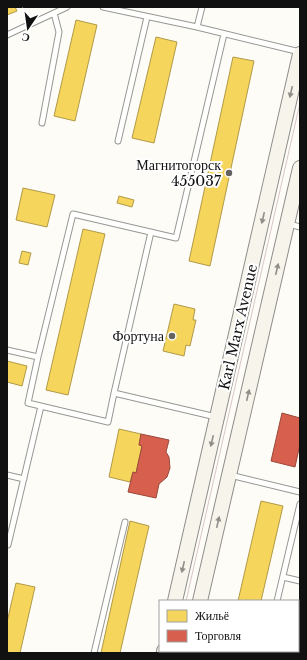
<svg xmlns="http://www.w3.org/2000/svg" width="307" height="660" font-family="'Libre Baskerville',serif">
<rect width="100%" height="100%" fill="#fdfcf7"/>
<path fill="#f6d55c" stroke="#b19a46" d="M7,7H15L17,11L7,15Z
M76,20L97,25L75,121L54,116Z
M156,37L177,42L154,143L132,138Z
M233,57L254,61L210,266L189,261Z
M23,188L55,195L47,227L16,220Z
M119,196L134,200L132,207L117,203Z
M83,229L105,234L68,395L46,390Z
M22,251L31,253L28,265L19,263Z
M174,304L195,309L193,320H196L190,346L186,345L184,356L163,351Z
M7,361L27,366L22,386L7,382Z
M119,429L141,434L139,445L142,446L136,473L133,472L130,482L109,477Z
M261,501L283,506L261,601H238Z
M130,521L149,526L120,653H101Z
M16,583L35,587L20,653H7V622Z
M226,651H249V653H226Z"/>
<path fill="#d6604d" stroke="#9b483b" d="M282,413L300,418V444L295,467L271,461Z
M141,434L169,440L166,452L169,457L170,468L167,477L159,484L156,498L128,492L133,472L136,473L142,446L139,445Z"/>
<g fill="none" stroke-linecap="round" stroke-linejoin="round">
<defs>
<path id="service" d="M103,7L197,27L300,52
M197,27L202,7
M7,35L67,7
M42,123L59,32L54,13
M118,141L147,17
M289,224L300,227
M7,350L38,357L28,403L108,422L114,393L216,417
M38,357L73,214L176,238L224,34
M114,393L151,232
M7,475L24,479
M230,475L300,492
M7,545H8L41,406
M283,577L300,581
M277,601L300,504
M94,653L125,522
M265,653V651"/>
<path id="secondary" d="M175,601L300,54
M200,601L300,168
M164,653V651
M189,653V651"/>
</defs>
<use href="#service" stroke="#979795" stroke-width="7"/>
<use href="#secondary" stroke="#8e8d8b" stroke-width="16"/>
<use href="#service" stroke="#fffffe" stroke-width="5"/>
<use href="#secondary" stroke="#f6f4eb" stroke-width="14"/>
<path stroke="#d9c6c7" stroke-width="1" d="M186,601L300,103
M174,653L175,651"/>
</g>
<defs><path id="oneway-solid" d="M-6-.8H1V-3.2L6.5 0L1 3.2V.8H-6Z"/></defs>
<g fill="#8f8e89">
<use href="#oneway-solid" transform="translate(291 92) rotate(103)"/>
<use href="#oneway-solid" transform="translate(263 218) rotate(103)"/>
<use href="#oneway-solid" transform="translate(277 269) rotate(-77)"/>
<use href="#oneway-solid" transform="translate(248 395) rotate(-77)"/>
<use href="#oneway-solid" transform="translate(212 441) rotate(103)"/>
<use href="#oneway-solid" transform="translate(218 522) rotate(-77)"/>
<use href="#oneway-solid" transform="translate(183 567) rotate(103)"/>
</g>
<g fill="#646362" stroke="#fff" stroke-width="1.5">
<circle cx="229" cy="173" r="4"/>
<circle cx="172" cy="336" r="4"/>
</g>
<g text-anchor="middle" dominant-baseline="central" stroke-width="4" stroke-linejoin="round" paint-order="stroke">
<g font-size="14" fill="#111" stroke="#fff" text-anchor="end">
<text x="221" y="165">Магнитогорск<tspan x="221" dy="16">455037</tspan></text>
<text x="164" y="336">Фортуна</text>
</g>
<g font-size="14" fill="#111" stroke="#fff">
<text transform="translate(238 327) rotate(-77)">Karl Marx Avenue</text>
</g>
</g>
<rect width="307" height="660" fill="none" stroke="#111111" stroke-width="16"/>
<rect x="159" y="600" width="140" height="52" fill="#ffffff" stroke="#a0a0a0"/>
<rect x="167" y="610" width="20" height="12" fill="#f6d55c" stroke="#a0a0a0"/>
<text x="195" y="620" font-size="12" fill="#111111">Жильё</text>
<rect x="167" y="630" width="20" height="12" fill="#d6604d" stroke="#a0a0a0"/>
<text x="195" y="640" font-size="12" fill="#111111">Торговля</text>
<g transform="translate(28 28) rotate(193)" stroke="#ffffff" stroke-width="3" paint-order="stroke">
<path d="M0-3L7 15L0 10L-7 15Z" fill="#111111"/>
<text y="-6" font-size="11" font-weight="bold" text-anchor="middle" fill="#111111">С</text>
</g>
</svg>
